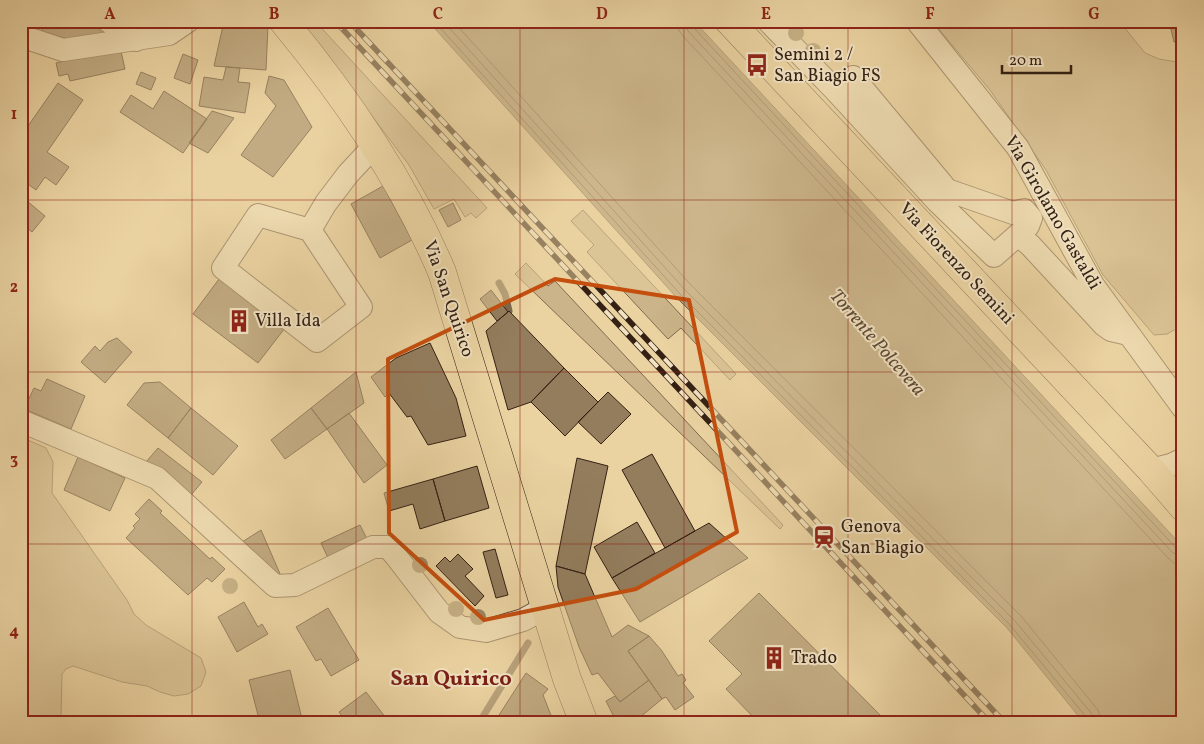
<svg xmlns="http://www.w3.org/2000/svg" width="1204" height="744" font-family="Vollkorn,serif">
<rect width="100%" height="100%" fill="#ead2a1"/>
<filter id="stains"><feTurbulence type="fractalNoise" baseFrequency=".004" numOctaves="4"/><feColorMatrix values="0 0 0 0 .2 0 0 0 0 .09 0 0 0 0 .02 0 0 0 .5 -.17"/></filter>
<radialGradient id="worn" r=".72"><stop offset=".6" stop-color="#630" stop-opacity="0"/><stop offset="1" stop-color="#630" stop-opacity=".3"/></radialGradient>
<path fill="#cbb489" stroke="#806a4e" d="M300,21H315L487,208L476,218L471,213L465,217L454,199L434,209L409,165Z
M932,21H1119L1145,53L1159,59L1183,63V325L1167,334L1154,335L1103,275L1046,170L990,90Z
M583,210L736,374L730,380L681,328L668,339L587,252L594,245L571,221Z
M526,263L548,286L555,281L783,525L780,529L515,274Z
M21,437L46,448L53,462L52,493L127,600L134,614L146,625L201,658L206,672L201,686L188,694L174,696L160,692L147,686L122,682L73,666L66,669L62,674L61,716L58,723H21Z"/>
<path fill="#ac9671" stroke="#7c674c" d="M428,21H694L1183,547V723H1084L1007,628L677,298Z"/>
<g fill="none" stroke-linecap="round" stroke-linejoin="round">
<path stroke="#705c42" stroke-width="1" d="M434,21L681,295L1010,625L1087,718L1088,723
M443,21L686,291L1015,621L1092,714L1094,723
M453,21L691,285L1021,616L1098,710L1102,723
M677,21L678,29L683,36L1168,558L1174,563L1183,564
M685,21L688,31L1173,553L1183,556
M691,21L693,27L1177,549L1183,550"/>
<path stroke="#7c674c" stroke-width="7" d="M499,283L505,294L509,311
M479,723L528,643"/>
</g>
<path fill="#937d5d" stroke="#342114" d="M21,21H89L105,26L102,37L83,43L42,32V28L21,23Z
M224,21H264L268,26L266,70L214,66Z
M1169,21H1183V40L1174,42Z
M120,47L125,69L70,81L68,74L59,76L56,63Z
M183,54L198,60L190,84L174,78Z
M226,67L240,68L238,82L250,83L245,113L199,106L204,77L223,80Z
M141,72L156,78L151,90L136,84Z
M269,76L284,80L312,127L273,177L241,155L276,106L265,93Z
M58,83L83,100L47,152L69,167L56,185L45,177L36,190L21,179V136Z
M164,91L207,119L183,153L120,112L131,95L153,109Z
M212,111L234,118L208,153L189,143Z
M383,186L412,240L380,258L351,204Z
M21,196L45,216L32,232L21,223Z
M453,203L461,220L448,227L439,210Z
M219,279L285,328L258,363L193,314Z
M491,290L508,312L497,321L480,299Z
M509,311L564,368L531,402L508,410L486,331Z
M117,338L132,352L105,383L81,362L95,346L100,351L108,342Z
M430,343L456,398L466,436L428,445L411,416L407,417L389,393L385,397L371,377L396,358Z
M564,368L598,402L565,436L531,402Z
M356,372L364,403L327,429L311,408Z
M47,379L85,396L71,429L24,409L34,388L41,391Z
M160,382L191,408L168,438L127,405L144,383Z
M608,392L631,414L601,444L578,422Z
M191,408L238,446L213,475L168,438Z
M311,408L327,429L285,459L271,440Z
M349,413L387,465L364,483L327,429Z
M158,448L202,482L191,495L146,462Z
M652,454L695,531L665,548L622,470Z
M78,457L125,478L110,511L64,490Z
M577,458L608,466L585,574L556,566Z
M477,466L489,508L445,521L433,479Z
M433,479L445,521L420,529L413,504L389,511L384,493Z
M149,499L162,511L160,513L210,559L212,557L225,569L212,582L207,578L188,595L126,538L135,528L133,526L140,519L135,514Z
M637,522L655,553L612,578L594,547Z
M709,523L748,558L640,622L612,578Z
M360,525L369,543L329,560L321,543Z
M261,530L281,576L242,542Z
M495,549L508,595L496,598L483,552Z
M458,554L473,569L465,576L484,596L475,606L436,566L445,557L450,562Z
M556,566L585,574L612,637L628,625L649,636L628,651L649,680L620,702L598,673L592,675L579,647L558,587Z
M759,593L888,723H759L726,689L742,674L709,641Z
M244,602L258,627L262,624L268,634L237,652L218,617Z
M328,608L359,660L331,676L321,659L316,661L296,627Z
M649,636L662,651L678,676L682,674L686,680L683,683L694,697L675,710L666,697L662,699L628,651Z
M290,670L302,719L288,723H260L249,680Z
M526,673L548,689L543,695L554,723H494Z
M649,680L662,699L633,723H617L606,701L615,696L620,702Z
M366,692L389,722L388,723H347L339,712Z"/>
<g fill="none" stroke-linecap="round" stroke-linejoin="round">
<defs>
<path id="minor" d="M108,21L136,40
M768,21L835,90
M917,21L1018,148L1093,285L1183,408
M21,41L30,39L63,50L169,34L188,21
M853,77L947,190L1013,213L1024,210L1031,218L1028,226L994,256L937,201L835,90Z
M258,215L310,230L361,307L317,341L223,268Z
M310,230L326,203L348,174L375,145
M1018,235L1030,245L1104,325L1111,330L1124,333
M21,421L157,478L275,586L295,585L373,547H388L395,555L439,612L460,627L486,631L523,620L545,608
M1151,470L1171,465L1183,459"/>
<path id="major" d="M283,21C347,98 403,180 442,272L567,679L584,723
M729,21L1151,470L1183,507"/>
</defs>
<use href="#minor" stroke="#624d37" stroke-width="24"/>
<use href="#major" stroke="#342114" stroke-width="29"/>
<use href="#minor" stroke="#f1e2c2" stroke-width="22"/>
<use href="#major" stroke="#ead2a1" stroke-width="28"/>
<defs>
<path id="rail" d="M335,21L990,723
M349,21L1005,723"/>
</defs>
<use href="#rail" stroke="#342114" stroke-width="5.5"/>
<use href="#rail" stroke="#f1e2c2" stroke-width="4" stroke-dasharray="11" stroke-linecap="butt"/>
</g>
<g fill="#9b8563">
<circle cx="796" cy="33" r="8"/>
<circle cx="813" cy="51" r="8"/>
<circle cx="420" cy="565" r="8"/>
<circle cx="230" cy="586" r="8"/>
<circle cx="456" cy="609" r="8"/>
<circle cx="478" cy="617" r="8"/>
</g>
<path d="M0 0H1204V744H0ZM555,279L689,300L737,532L636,589L484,620L389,533L388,359Z" fill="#ead2a1" fill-opacity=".55" fill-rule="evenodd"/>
<path fill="none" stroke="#c44e0e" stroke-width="4" stroke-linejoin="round" d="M555,279L689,300L737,532L636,589L484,620L389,533L388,359Z"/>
<path fill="none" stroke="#8f2418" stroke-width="1" stroke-opacity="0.55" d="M192,21V723M356,21V723M520,21V723M684,21V723M848,21V723M1012,21V723M21,200H1183M21,372H1183M21,544H1183"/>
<defs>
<symbol id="bus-bare" viewBox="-9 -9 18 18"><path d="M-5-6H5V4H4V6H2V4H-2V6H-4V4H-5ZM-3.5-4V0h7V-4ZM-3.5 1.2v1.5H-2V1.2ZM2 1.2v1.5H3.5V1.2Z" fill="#8f2418" stroke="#f1e2c2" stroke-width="2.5" paint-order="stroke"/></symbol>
<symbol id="building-bare" viewBox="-9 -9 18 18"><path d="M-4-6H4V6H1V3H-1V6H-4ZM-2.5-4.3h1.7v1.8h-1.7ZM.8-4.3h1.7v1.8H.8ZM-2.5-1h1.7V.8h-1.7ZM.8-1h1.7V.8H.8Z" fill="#8f2418" stroke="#f1e2c2" stroke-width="2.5" paint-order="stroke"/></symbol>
<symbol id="station-bare" viewBox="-9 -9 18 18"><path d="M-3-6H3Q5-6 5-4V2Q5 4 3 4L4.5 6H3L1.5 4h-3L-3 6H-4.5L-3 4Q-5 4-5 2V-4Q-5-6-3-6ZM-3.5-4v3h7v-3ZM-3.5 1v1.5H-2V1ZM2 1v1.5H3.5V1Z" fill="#8f2418" stroke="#f1e2c2" stroke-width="2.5" paint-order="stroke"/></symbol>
</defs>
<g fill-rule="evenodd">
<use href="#bus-bare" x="741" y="49" width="32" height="32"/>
<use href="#building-bare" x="223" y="305" width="32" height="32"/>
<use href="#station-bare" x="808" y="521" width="32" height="32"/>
<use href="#building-bare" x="758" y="642" width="32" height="32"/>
</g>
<g text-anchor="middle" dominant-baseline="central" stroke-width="4" stroke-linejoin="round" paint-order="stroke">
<g font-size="18" fill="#342114" stroke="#f1e2c2" text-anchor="start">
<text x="774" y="55">Semini 2 /<tspan x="774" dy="21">San Biagio FS</tspan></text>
<text x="255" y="321">Villa Ida</text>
<text x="841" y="527">Genova<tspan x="841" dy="21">San Biagio</tspan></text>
<text x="791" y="658">Trado</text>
</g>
<g font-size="18" fill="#342114" stroke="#f1e2c2">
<text transform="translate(1052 213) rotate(60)">Via Girolamo Gastaldi</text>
<text transform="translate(956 264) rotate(47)">Via Fiorenzo Semini</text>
<text transform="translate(448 299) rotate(71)">Via San Quirico</text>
</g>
<g font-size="19" font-style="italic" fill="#5e4a35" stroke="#f1e2c2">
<text transform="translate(877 343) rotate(49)">Torrente Polcevera</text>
</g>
<g font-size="22" font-weight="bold" fill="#7a1f14" stroke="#f1e2c2">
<text x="451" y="679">San Quirico</text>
</g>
</g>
<rect width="1204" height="744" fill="none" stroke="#ead2a1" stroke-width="55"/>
<path d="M1002 65v8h69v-8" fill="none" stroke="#342114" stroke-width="2.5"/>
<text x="1009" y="65" font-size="15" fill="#342114" stroke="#f1e2c2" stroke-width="4" paint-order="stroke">20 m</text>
<rect x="28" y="28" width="1148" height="688" fill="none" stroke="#8f2418" stroke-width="2"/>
<g font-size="16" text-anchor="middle" font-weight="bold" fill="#8f2418">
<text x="110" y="19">A</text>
<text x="274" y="19">B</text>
<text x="438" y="19">C</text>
<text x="602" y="19">D</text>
<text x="766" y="19">E</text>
<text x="930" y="19">F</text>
<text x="1094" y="19">G</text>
<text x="14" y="119">1</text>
<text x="14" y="292">2</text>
<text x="14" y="464">3</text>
<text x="14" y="636">4</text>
</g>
<rect width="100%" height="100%" filter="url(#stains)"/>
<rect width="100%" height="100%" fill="url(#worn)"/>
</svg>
